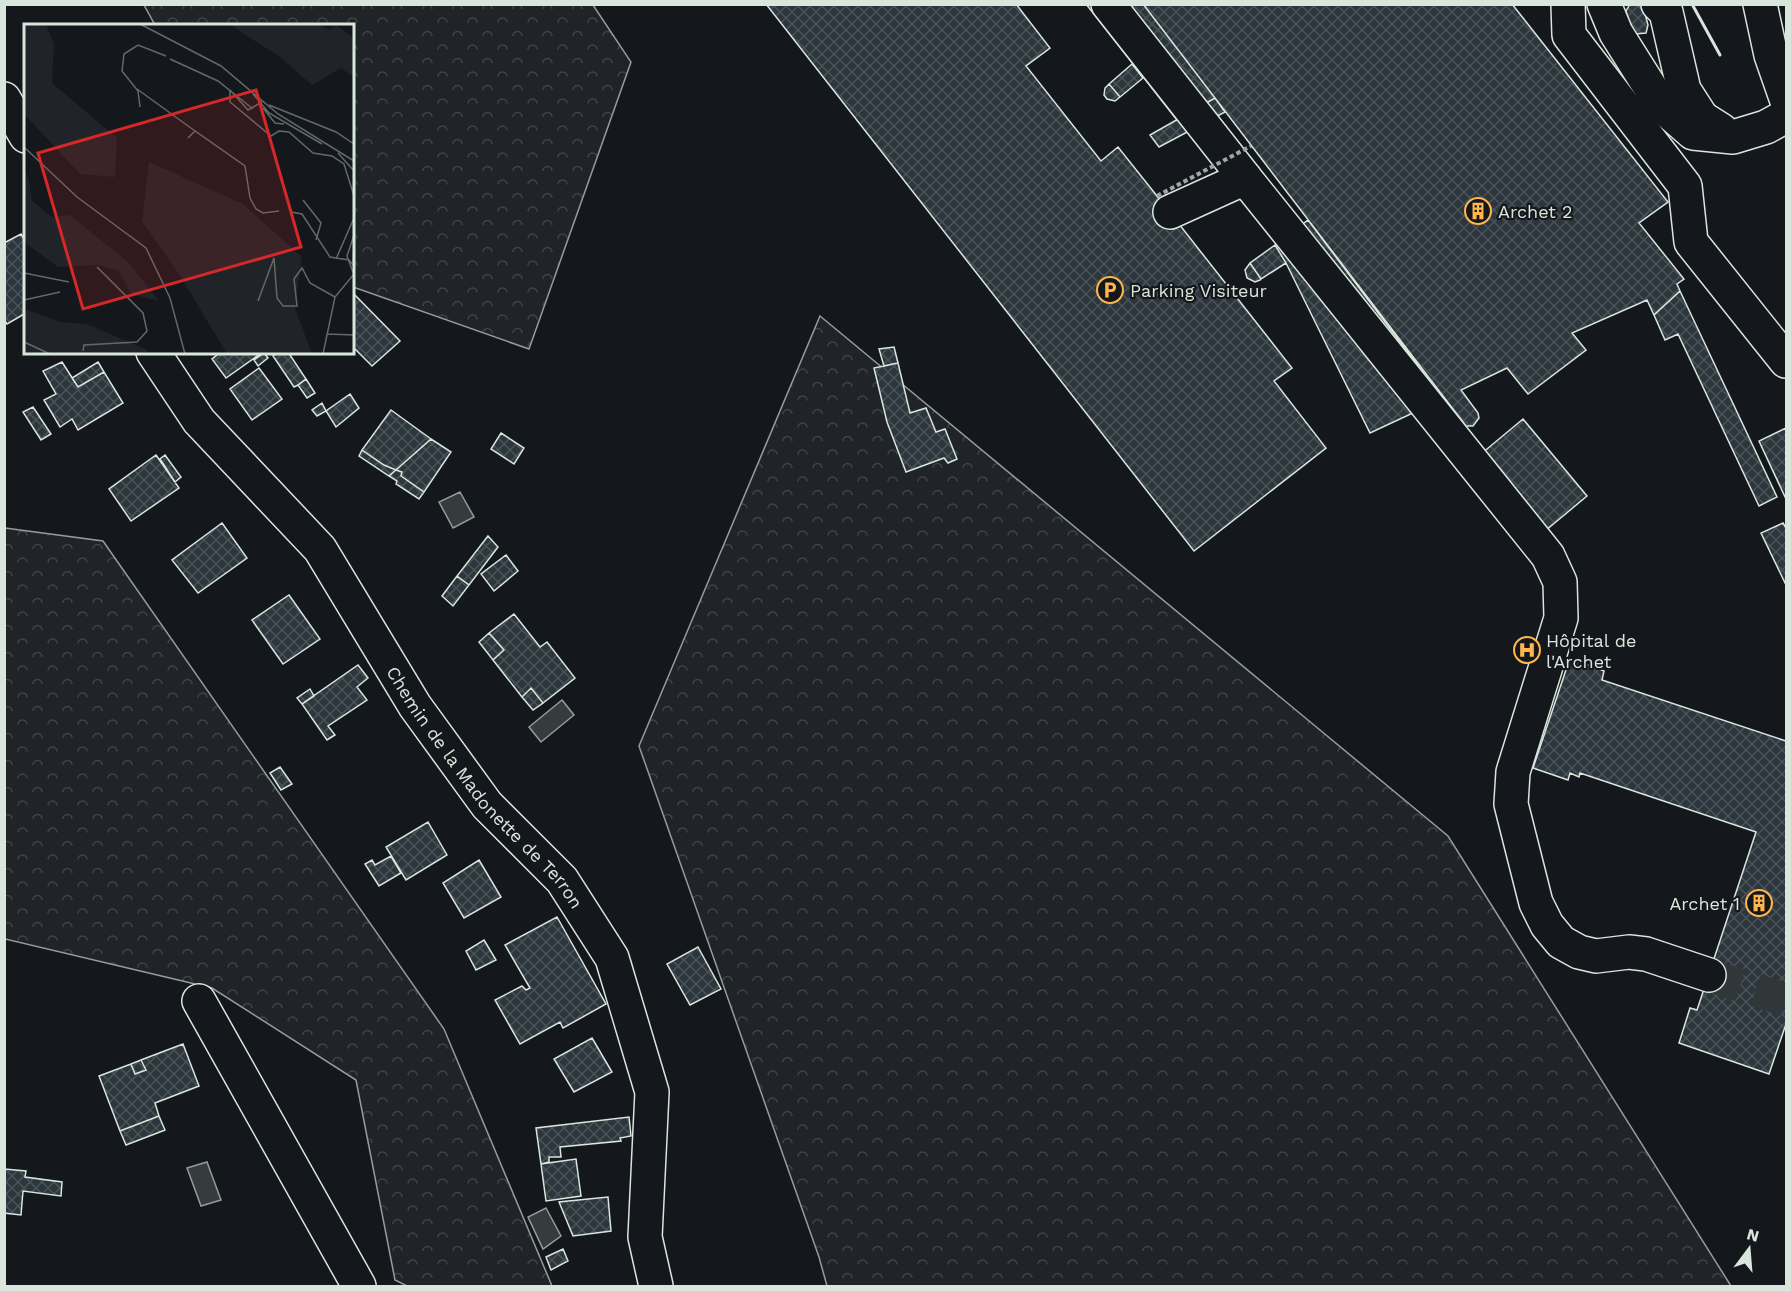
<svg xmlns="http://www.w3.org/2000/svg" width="1791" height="1291" font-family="'Work Sans',sans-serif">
<defs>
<pattern id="forest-crowns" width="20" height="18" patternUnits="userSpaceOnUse" patternTransform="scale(1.5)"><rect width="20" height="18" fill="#202428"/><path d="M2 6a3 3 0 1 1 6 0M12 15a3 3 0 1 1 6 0" fill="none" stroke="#404447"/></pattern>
<pattern id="building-cross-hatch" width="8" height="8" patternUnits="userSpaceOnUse" patternTransform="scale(1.5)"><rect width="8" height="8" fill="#2c363c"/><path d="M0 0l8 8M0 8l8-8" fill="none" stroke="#4a5358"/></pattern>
</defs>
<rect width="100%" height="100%" fill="#14181c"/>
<path fill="url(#forest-crowns)" stroke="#939e99" stroke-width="1.5" d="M144,5H593L631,62L529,349L353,287L352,26L155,25Z
M820,316L1448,836L1731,1286H827L819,1257L639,746Z
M5,528L103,541L444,1029L552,1286H407L395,1280L356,1080L212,988L5,939Z"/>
<path fill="#363b3e" stroke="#939e99" stroke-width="1.5" d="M460,492L474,517L453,528L439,502Z
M562,700L574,715L541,742L529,727Z
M207,1162L221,1200L201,1206L187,1168Z
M546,1208L561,1236L543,1249L528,1217Z"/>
<path fill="url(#building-cross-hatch)" stroke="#d8e6dc" stroke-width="1.5" d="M766,4H1016L1050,48L1026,66L1101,161L1118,147L1157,196L1292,368L1274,381L1326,448L1194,551Z
M1086,4H1143L1215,98L1177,120Z
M1143,4H1512L1668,202L1639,223L1684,279L1677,284L1680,291L1654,315L1647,300L1572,333L1586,350L1528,394L1507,368L1461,390L1478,413L1479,418L1473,426H1466Z
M1630,4L1643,6L1648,25L1646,33L1635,34L1631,29L1626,11Z
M1132,64L1143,78L1120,97L1109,84Z
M1109,84L1120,97L1115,101L1107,99L1104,95L1105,88Z
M1215,98L1225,112L1159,147L1150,135Z
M1308,220L1443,399L1370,433L1286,263L1275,245Z
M21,234L26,242V313L7,324L4,320V243Z
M1275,245L1286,263L1261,279L1250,263Z
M1250,263L1261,279L1260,280L1255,282L1247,278L1245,270Z
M1680,291L1777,497L1759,506L1678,334L1665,340L1654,315Z
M352,292L400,341L372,366L352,346Z
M894,347L898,363L884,366L879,349Z
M221,352H259L260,354L226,378L212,359Z
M279,352H288L306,379L298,385L294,387L273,356Z
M264,353L268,358L258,366L254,360Z
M62,362L78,387L104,372L123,403L78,430L72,419L60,427L44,400L56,394L43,371Z
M98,362L104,372L78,387L72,378Z
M898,363L910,413L926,408L936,432L945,429L957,459L948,463L944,458L906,472L887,422L874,368Z
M259,368L282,399L252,420L230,389Z
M306,379L315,393L307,398L298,385Z
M350,394L359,408L336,427L326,411Z
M322,403L326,411L317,416L312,410Z
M33,407L51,434L41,440L23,412Z
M391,410L431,439L396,470L384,465L362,450Z
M1523,419L1587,496L1545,531L1481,454Z
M1786,428V499L1759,441Z
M501,433L524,448L514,464L491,449Z
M431,439L451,452L424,492L401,476L402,472L396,470Z
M362,450L384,465L396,470L389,476L359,456Z
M156,455L179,488L131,521L109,489Z
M165,455L181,477L175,482L160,459Z
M396,470L402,472L401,476L424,492L419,499L396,484L397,481L389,476Z
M222,523L247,558L198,593L172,560Z
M1783,523L1786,528V585L1761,533Z
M488,536L498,547L469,585L457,576Z
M506,555L518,571L494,591L481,574Z
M457,576L469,585L453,606L442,596Z
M289,595L320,639L283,664L252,620Z
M514,614L540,647L547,642L575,678L543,703L531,688L522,697L493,660L504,650L489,633Z
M489,633L504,650L493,660L479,642Z
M1570,658L1604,671L1602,680L1786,741V1024L1769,1074L1679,1043L1690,1008L1697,1010L1756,832L1580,773L1579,777L1570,773L1568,780L1533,768Z
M358,665L368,678L357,687L367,700L328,726L335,735L327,740L302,704Z
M531,688L543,703L533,710L522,697Z
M310,689L314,696L302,704L297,698Z
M280,767L292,784L281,790L270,773Z
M428,822L447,855L406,880L386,847Z
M391,856L401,873L379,886L365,864L372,860L375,865Z
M479,860L501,897L464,918L443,883Z
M557,917L606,1004L563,1028L560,1022L520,1044L495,1000L522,986L526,990L530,988L505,945Z
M484,940L496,960L476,970L466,951Z
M698,947L721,989L690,1005L667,964Z
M592,1038L612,1072L574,1092L554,1059Z
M183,1044L199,1086L155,1103L159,1116L120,1131L99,1076L131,1064L135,1074L146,1070L141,1060Z
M141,1060L146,1070L135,1074L131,1064Z
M159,1116L165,1130L126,1145L120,1131Z
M629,1117L631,1136L620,1138L621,1141L560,1147L561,1157H549V1162L541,1164L536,1128Z
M576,1159L581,1196L546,1201L541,1164Z
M4,1169L26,1171L25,1177L62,1182L61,1196L23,1191L21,1215L4,1213Z
M608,1197L611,1231L573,1236L559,1202Z
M563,1249L568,1261L551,1270L546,1257Z"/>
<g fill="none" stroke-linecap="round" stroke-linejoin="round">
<path stroke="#313739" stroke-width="33" stroke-dasharray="33 16" stroke-linecap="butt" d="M1709,975L1786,1000"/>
<defs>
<g id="minor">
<path d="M1108,4L1245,178"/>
<path d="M1568,4L1569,35L1685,186L1691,242L1786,361"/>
<path d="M1604,4L1616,33L1662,106L1693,133L1733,137L1766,127L1786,116"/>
<path d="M1658,4L1666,12L1684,90L1702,118L1721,130"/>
<path d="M1760,4L1771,55L1786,98"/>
<path d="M4,99L26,136"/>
<path d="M1170,212L1245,178L1548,556L1560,582L1561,618L1513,772L1511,804L1536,903L1547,925L1561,942L1579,952L1596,956L1629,952L1646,954L1709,975"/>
<path id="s1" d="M153,352L199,421L320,549L415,706L487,805L562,880L612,958L652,1092L645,1237L656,1286"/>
<path d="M199,1001L359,1286"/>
</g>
</defs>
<use href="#minor" stroke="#d8e6dc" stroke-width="36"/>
<use href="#minor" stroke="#14181c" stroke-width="33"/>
<path stroke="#9da8a2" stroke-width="4" stroke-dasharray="4.5 3" stroke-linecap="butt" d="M1157,196L1251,146"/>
<path stroke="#d8e6dc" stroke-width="3" d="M1692,4L1720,55"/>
</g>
<defs>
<symbol id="building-ring" viewBox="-11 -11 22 22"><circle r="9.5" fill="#14181c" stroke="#ffb74d" stroke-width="1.5"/><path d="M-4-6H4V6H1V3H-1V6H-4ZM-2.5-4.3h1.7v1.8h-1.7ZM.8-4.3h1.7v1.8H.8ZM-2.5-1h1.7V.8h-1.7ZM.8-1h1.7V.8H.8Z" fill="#ffb74d"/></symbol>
<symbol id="parking-ring" viewBox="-11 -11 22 22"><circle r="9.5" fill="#14181c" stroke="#ffb74d" stroke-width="1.5"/><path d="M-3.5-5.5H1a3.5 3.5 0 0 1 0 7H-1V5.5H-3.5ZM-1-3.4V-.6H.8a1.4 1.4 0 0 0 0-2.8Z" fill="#ffb74d"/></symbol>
<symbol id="hospital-ring" viewBox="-11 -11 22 22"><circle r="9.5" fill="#14181c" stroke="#ffb74d" stroke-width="1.5"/><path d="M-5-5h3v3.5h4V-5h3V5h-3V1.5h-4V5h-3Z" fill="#ffb74d"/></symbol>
</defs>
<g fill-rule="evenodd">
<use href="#building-ring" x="1463" y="196" width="30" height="30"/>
<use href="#parking-ring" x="1095" y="275" width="30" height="30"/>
<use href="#hospital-ring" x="1512" y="635" width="30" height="30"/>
<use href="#building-ring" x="1744" y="888" width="30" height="30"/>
</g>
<g text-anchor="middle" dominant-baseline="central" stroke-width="4.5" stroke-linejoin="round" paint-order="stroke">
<g font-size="18" fill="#d8e6dc" stroke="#14181c" text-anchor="start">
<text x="1498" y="211">Archet 2</text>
<text x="1130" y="290">Parking Visiteur</text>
<text x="1546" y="640">Hôpital de<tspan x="1546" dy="21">l'Archet</tspan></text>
<text x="1740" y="903" text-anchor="end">Archet 1</text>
</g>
<g font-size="18" fill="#d8e6dc" stroke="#14181c">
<text stroke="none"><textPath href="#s1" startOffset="550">Chemin de la Madonette de Terron</textPath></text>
</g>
</g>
<g transform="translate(24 24)">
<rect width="330" height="330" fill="#14181c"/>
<path d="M0,0H22L30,20L28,59L93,114L91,153L56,150L0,90ZM205,0H294L305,6L313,2L330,14V53L317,44L288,61L256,33ZM125,138L219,180L278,233L271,284L288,330H203L157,253L118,197ZM0,148L4,152L8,177L28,193L46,191L104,238L135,277L107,270L95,247L74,241L34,243L0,218ZM0,285L37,298L63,300L123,326V330H0Z" fill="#202428"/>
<path fill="none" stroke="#626a69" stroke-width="1.5" d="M116,0L197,42L254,90L330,137M146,35L194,57L229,85M113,65L171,107M206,66V78L247,112L255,107L265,108L289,129L308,132L320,140L330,172M206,66L224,86L238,78M229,70L245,89L298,120M245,81L312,108L330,120M116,83L114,67L98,47L100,30L114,21L142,32M239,84L251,99L260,100M164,114L171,107L221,142L226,174L232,185L239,189L255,187M0,123L53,173L122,224L146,274L161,330M314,129L330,147M279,176L297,199L292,216M267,188L278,190L306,233L325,236L330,242M330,211L323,232L330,251M312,235L330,194M329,238L330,219M0,249L45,258M0,276L36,268M234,277L250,234L253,274L259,282H273L270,255L278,244L286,259L311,273M303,310L330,311M0,318L26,330M59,327L60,321L113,318L123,307L119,289L73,243M49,330H79M299,330L311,273L330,250"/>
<path fill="#d62828" fill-opacity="0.15" stroke="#d62828" stroke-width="3" d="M232,66L277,223L59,285L14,129Z"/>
<rect width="330" height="330" fill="none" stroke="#d8e6dc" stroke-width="3"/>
</g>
<rect width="1791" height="1291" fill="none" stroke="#d8e6dc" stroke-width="12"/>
<g transform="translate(1749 1249) rotate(16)" stroke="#14181c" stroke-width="4.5" paint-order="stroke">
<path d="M0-4.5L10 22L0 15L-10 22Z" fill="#d8e6dc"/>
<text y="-9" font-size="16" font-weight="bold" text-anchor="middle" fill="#d8e6dc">N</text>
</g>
</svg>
